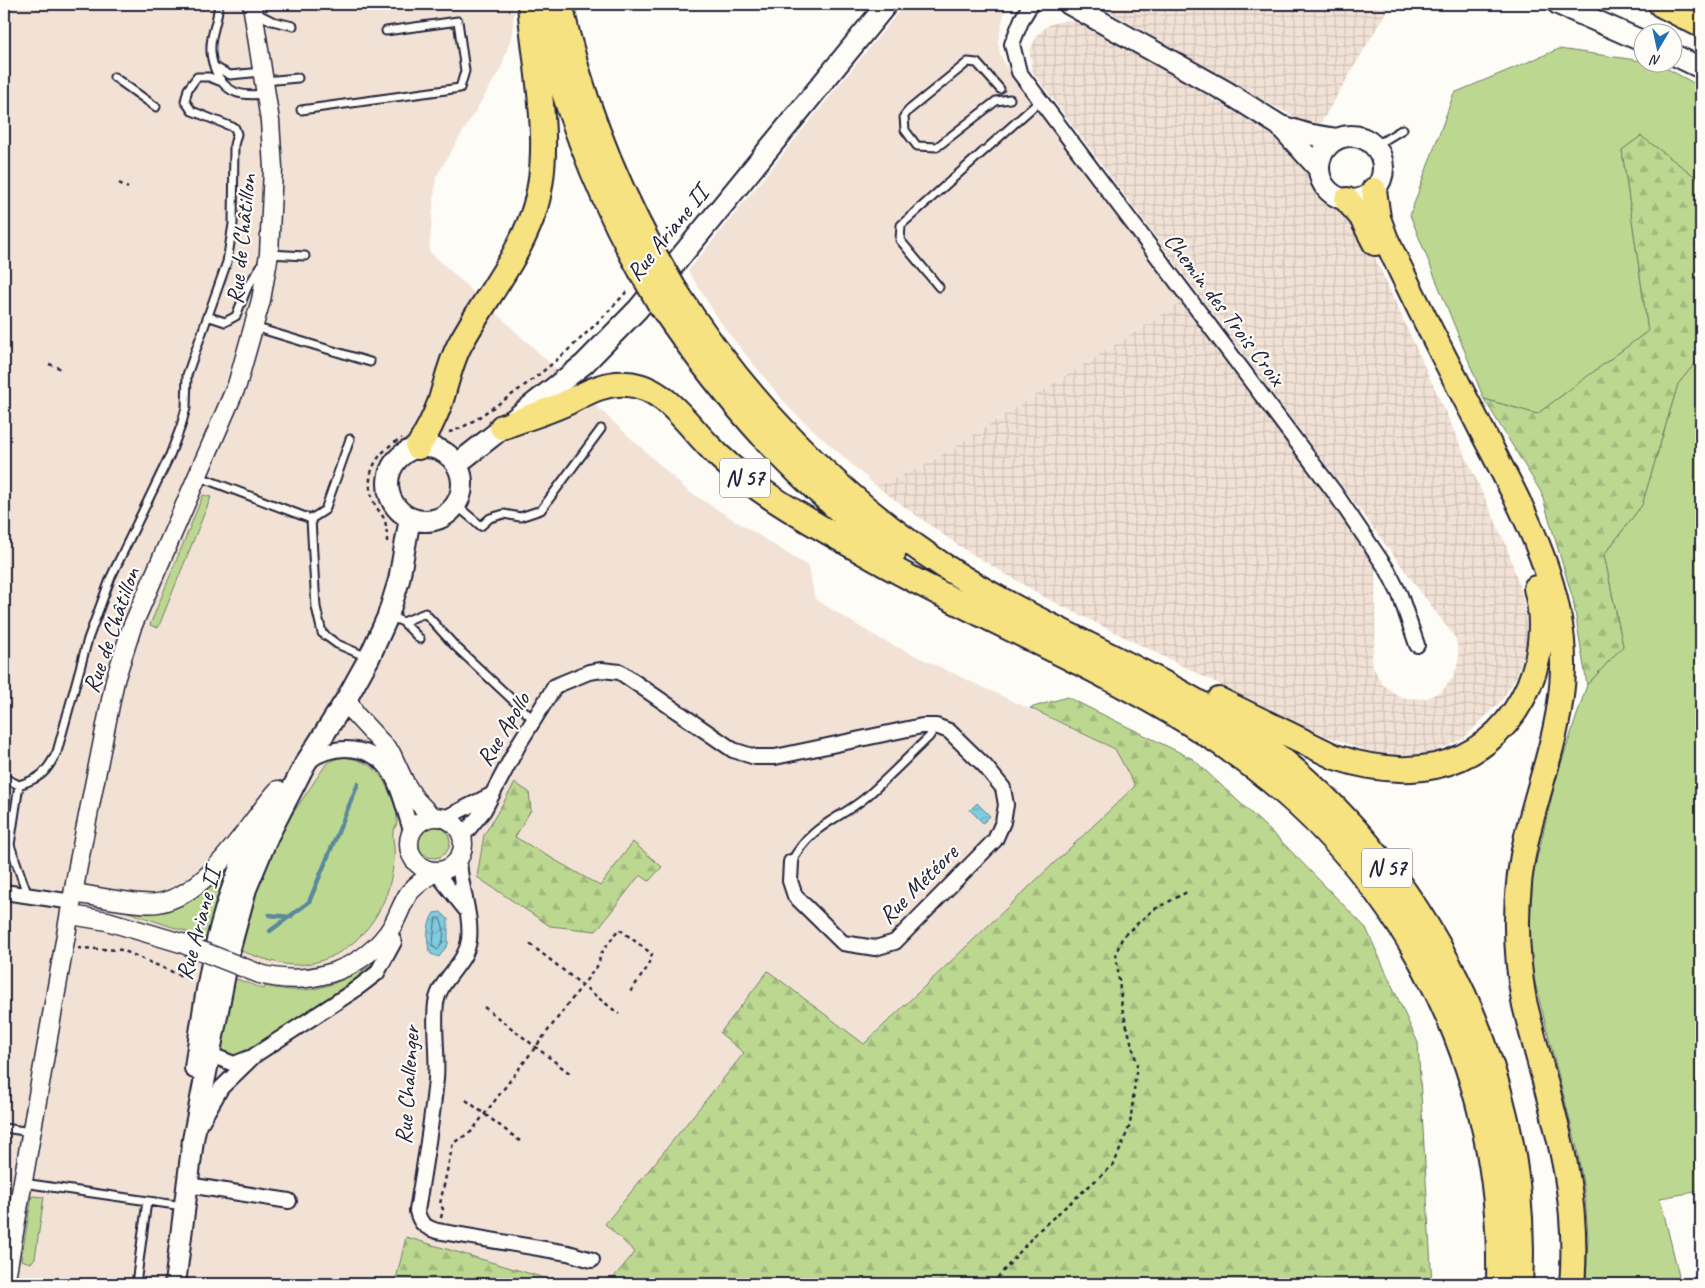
<svg xmlns="http://www.w3.org/2000/svg" width="1705" height="1288" font-family="Caveat,sans-serif">
<defs>
<pattern id="industrial-grid" width="8" height="8" patternUnits="userSpaceOnUse" patternTransform="scale(1.25)"><rect width="8" height="8" fill="#f2e2d6"/><path d="M0 4h8M4 0v8" fill="none" stroke="#cfc2b9"/></pattern>
<pattern id="forest-firs" width="22" height="20" patternUnits="userSpaceOnUse" patternTransform="scale(1.25)"><rect width="22" height="20" fill="#bcd890"/><path d="M5 1l3.5 6h-7zM16 11l3.5 6h-7z" fill="#a1b97d"/></pattern>
<pattern id="water-waves" width="16" height="10" patternUnits="userSpaceOnUse" patternTransform="scale(1.25)"><rect width="16" height="10" fill="#80ccdf"/><path d="M0 5q4-4 8 0t8 0" fill="none" stroke="#6eafc0"/></pattern>
</defs>
<rect width="100%" height="100%" fill="#fdfcf7"/>
<filter id="ink" filterUnits="userSpaceOnUse"><feTurbulence type="fractalNoise" baseFrequency=".02" numOctaves="2"/><feDisplacementMap in="SourceGraphic" scale="10" xChannelSelector="R" yChannelSelector="G"/><feConvolveMatrix kernelMatrix="1 2 1 2 8 2 1 2 1" color-interpolation-filters="sRGB"/></filter>
<g filter="url(#ink)">
<path fill="#f2e2d6" d="M4,4H515L512,35L501,68L436,177L429,251L688,491L809,567L815,599L878,638L1115,749L1135,786L864,1044L769,972L744,1053L605,1224L635,1252L608,1284H565L406,1237L395,1284H4Z
M1006,4L998,42L1000,54L1006,66L1042,111L1182,302L924,466L876,486L791,410L725,329L688,271L904,5Z"/>
<path fill="url(#industrial-grid)" d="M1097,4H1391L1318,128L1256,97Z
M1066,20L1075,21L1182,80L1264,130L1288,148L1308,167L1312,180L1319,191L1331,201L1343,206L1371,249L1507,547L1523,598L1527,631L1526,646L1517,675L1502,700L1463,739L1428,754L1377,755L1311,730L1046,598L959,546L876,486L924,466L1182,302L1375,562V639L1372,657L1373,667L1382,684L1397,695L1406,698L1425,699L1442,691L1454,676L1459,658L1456,639L1031,70L1030,50L1038,34L1050,24Z"/>
<path fill="#bcd890" stroke="#6f7d66" d="M1559,49L1657,63L1701,87V181L1641,136L1622,150L1648,331L1537,414L1484,399L1410,215L1454,93Z
M1701,356V1191L1660,1198L1681,1284H1586L1588,1237L1585,1196L1577,1148L1531,967L1530,920L1533,875L1556,779L1587,685L1623,646L1604,555L1642,505L1678,384Z
M203,495L211,497L158,628L150,625Z
M341,757C370,760 380,770 391,796C394,804 398,813 397,822C397,826 393,829 393,832C392,837 394,843 394,848C395,858 393,868 391,878C382,924 343,965 294,965C275,964 256,956 238,950L257,885L287,822L327,763Z
M418 842a16 16 0 1 1 32 0a16 16 0 1 1-32 0Z
M222,869L223,884L208,939L128,912L120,908L145,910Z
M373,965L365,973L247,1051L235,1058L220,1053L228,976L264,989L265,986C312,997 333,985 373,965Z
M32,1196L44,1197L35,1258L31,1263L21,1260Z"/>
<path fill="url(#forest-firs)" stroke="#6f7d66" d="M1641,136L1701,181V356L1678,384L1642,505L1604,555L1623,646L1587,685L1573,599L1541,492L1484,399L1537,414L1648,331L1622,150Z
M1067,697L1193,759L1280,840L1366,928L1418,1043L1432,1284H608L635,1252L605,1224L744,1053L720,1033L768,971L864,1044L1135,786L1115,749L1030,708Z
M515,783L529,792L531,810L515,837L600,886L633,842L662,867L649,881L640,875L596,931L550,926L477,877L484,835Z
M406,1237L565,1284H395Z"/>
<path fill="url(#water-waves)" stroke="#5a889d" d="M977,803L990,816L983,823L970,810Z
M441,912L448,919V944L439,957L431,954C425,943 427,922 434,913Z"/>
<g fill="none" stroke-linecap="round" stroke-linejoin="round">
<path stroke="#48667d" stroke-width="1" d="M436,918H439C446,925 445,945 437,950L433,946Z"/>
<path stroke="#5a889d" stroke-width="4.5" d="M269,915L291,917
M270,931L309,902L358,784"/>
<defs>
<path id="service" d="M218,4C219,16 214,26 212,38C208,57 216,84 235,92C244,96 256,95 266,94
M256,13L272,21L293,26
M215,67L230,75L262,72
M114,77L156,107
M264,81L298,78
M1000,89L977,63L968,62L909,110L904,116L905,130L917,146L937,147L996,101L1010,99
M301,110L460,88L465,71L458,21L386,31
M1375,146L1403,129
M270,254L305,256
M939,287L900,240L901,225L1041,100
M207,316L225,322L236,316L247,288L261,266
M254,327L370,362
M197,476L311,519L316,607L322,633L337,644L367,657
M456,505L481,526L490,518L504,514L520,517L541,510L601,429
M311,519L325,510L350,439
M389,616L403,622L420,639
M403,622L425,613L454,645L534,720
M4,778L19,785L10,845L28,896
M19,785C41,778 46,773 57,752L88,639L111,577L170,455L181,426L186,408L187,375L227,262L233,224L234,145L237,134L235,128L192,111L185,101L188,89L197,77H209L222,82
M791,862C812,824 835,822 865,798C887,779 908,757 929,737L936,726
M4,1128L31,1132
M23,1183L183,1206
M136,1284L147,1201"/>
<path id="minor" d="M1031,4L1022,19L1012,44L1019,72L1335,493L1388,571L1400,595L1417,645
M309,761C334,743 374,744 391,774C401,791 405,814 412,833
M445,818L491,795
M462,837L484,810L520,742L555,686L589,672L602,670L620,672L733,750L755,757H775L922,726H936L949,731L985,766L1003,788L1006,805L1003,822L995,840L895,942L875,948L843,943L795,896L790,881L791,862
M459,858C459,885 472,913 469,940C466,965 440,978 436,1003C433,1028 438,1054 436,1079C432,1123 424,1167 417,1211C420,1224 425,1227 437,1231L568,1253L592,1260
M435,871L465,909
M4,892L73,902
M207,1048L211,1055L234,1064L249,1058
M202,1121L221,1088L255,1055L352,992L377,973L394,942L389,931
M188,1185L289,1201"/>
<path id="tertiary" d="M347,698L355,714L391,753L405,783L415,799L432,817
M409 844a27 27 0 1 1 54 0a27 27 0 1 1-54 0Z
M74,893C94,896 140,906 158,903C210,894 245,827 278,790
M71,915L107,921L181,943
M260,974C306,987 358,972 387,934C397,922 400,906 409,893C415,885 427,878 435,871
M5,1284L78,866L115,680L132,627L237,385L261,300L269,254L273,168L270,121L252,4"/>
<path id="secondary" d="M1069,4L1225,91L1279,125L1319,169
M1558,4L1642,41
M1672,54L1701,68
M1281,126L1307,134L1337,139
M1319 168a32 32 0 1 1 64 0a32 32 0 1 1-64 0Z
M388 484a37 37 0 1 1 74 0a37 37 0 1 1-74 0Z
M457,464L584,364L638,309L887,4
M195,1068C207,980 219,901 261,822
M175,1284L193,1140L230,948L246,889L268,836L305,764L347,698L369,658L388,616L399,580L410,518"/>
<path id="trunk" d="M560,4C579,91 611,174 653,252
M542,15C564,104 595,188 640,269
M1374,190L1378,218L1385,237C1414,300 1446,361 1478,423C1517,500 1565,579 1563,669C1562,726 1540,781 1527,836C1514,891 1514,945 1524,1001C1547,1098 1581,1182 1572,1284
M1347,200L1361,216L1375,243
M673,287C743,398 836,496 947,568C1036,625 1137,663 1227,720C1413,839 1533,1062 1520,1284
M660,304C729,405 795,479 893,554
M502,427C523,419 544,413 564,404C585,394 603,382 627,384C662,386 685,421 707,444C752,493 821,527 877,560C980,618 1090,662 1191,724C1390,846 1504,1050 1499,1284
M418,447C427,433 434,419 440,403C446,384 450,364 459,346C483,301 516,262 533,214C555,151 535,69 530,4
M1219,700L1335,757C1368,768 1401,773 1435,766C1514,749 1556,662 1536,588"/>
<path id="motorway" d="M1662,4L1701,24"/>
</defs>
<use href="#service" stroke="#22223b" stroke-width="11"/>
<use href="#minor" stroke="#22223b" stroke-width="18"/>
<use href="#tertiary" stroke="#22223b" stroke-width="21"/>
<use href="#secondary" stroke="#22223b" stroke-width="24"/>
<use href="#trunk" stroke="#22223b" stroke-width="28"/>
<use href="#motorway" stroke="#22223b" stroke-width="30"/>
<path stroke="#22223b" stroke-width="2.5" stroke-dasharray="4 4" stroke-linecap="butt" d="M119,183L128,188
M49,364L62,369
M449,432C463,429 478,418 489,410C542,376 587,336 629,289
M387,542C387,536 387,525 384,519C382,513 376,509 374,502C362,475 377,451 402,438
M530,944L619,1014
M78,948L122,950L191,980
M484,1007L572,1075
M466,1100L520,1141
M441,1218L443,1209L440,1204L453,1143L471,1132L594,970L599,964L600,955L619,929L652,954L647,968L630,992
M992,1284L1037,1232L1114,1164L1130,1125L1137,1064L1122,1008L1116,953L1123,936L1153,910L1189,891
M1661,1284V1283"/>
<use href="#service" stroke="#fdfcf7" stroke-width="7"/>
<use href="#minor" stroke="#fdfcf7" stroke-width="14"/>
<use href="#tertiary" stroke="#fdfcf7" stroke-width="18"/>
<use href="#secondary" stroke="#fdfcf7" stroke-width="20"/>
<use href="#trunk" stroke="#f7e281" stroke-width="24"/>
<use href="#motorway" stroke="#f7e281" stroke-width="26"/>
<defs>
<path id="tertiary-bridge" d="M181,943L260,974"/>
<path id="trunk-bridge" d="M653,252L673,287
M640,269L660,304"/>
</defs>
<use href="#tertiary-bridge" stroke="#22223b" stroke-width="21" stroke-linecap="butt"/>
<use href="#trunk-bridge" stroke="#22223b" stroke-width="28" stroke-linecap="butt"/>
<use href="#tertiary-bridge" stroke="#fdfcf7" stroke-width="18"/>
<use href="#trunk-bridge" stroke="#f7e281" stroke-width="24"/>
</g>
</g>
<g text-anchor="middle" dominant-baseline="central" stroke-width="4.5" stroke-linejoin="round" paint-order="stroke">
<g fill="#fdfcf7" stroke="#646373" stroke-width="1">
<rect x="720" y="458.5" width="50" height="39" rx="4"/>
<rect x="1362" y="848.5" width="50" height="39" rx="4"/>
</g>
<g font-size="22" font-weight="bold" fill="#22223b">
<text x="745" y="478">N 57</text>
<text x="1387" y="868">N 57</text>
</g>
<g font-size="24" fill="#22223b" stroke="#fdfcf7">
<text transform="translate(667 233) rotate(-51)">Rue Ariane II</text>
<text transform="translate(241 239) rotate(-84)">Rue de Châtillon</text>
<text transform="translate(1225 309) rotate(53)">Chemin des Trois Croix</text>
<text transform="translate(111 630) rotate(-71)">Rue de Châtillon</text>
<text transform="translate(503 729) rotate(-59)">Rue Apollo</text>
<text transform="translate(918 884) rotate(-45)">Rue Météore</text>
<text transform="translate(198 924) rotate(-75)">Rue Ariane II</text>
<text transform="translate(407 1085) rotate(-86)">Rue Challenger</text>
</g>
</g>
<rect width="1705" height="1288" fill="none" stroke="#fdfcf7" stroke-width="20"/>
<rect x="10" y="10" width="1685" height="1268" fill="none" stroke="#22223b" stroke-width="2" filter="url(#ink)"/>
<g transform="translate(1658 48) rotate(189)"><circle r="24" fill="#fdfcf7" stroke="#a5a5ac"/>
<path d="M0-4L9 19L0 12L-9 19Z" fill="#1f6fb2"/>
<text y="-8" font-size="14" font-weight="bold" text-anchor="middle" fill="#22223b">N</text>
</g>
</svg>
